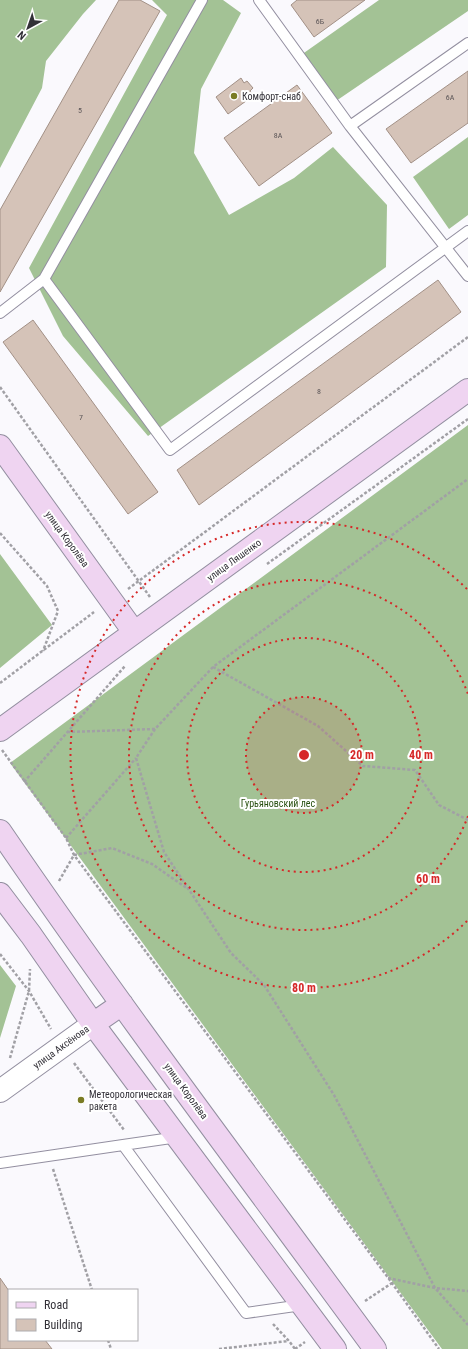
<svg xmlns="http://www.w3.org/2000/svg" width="468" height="1349" font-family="'Roboto Condensed',sans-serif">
<rect width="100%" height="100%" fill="#faf9fd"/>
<path fill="#a3c295" d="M0,0H96L83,14L46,61L42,88L0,168Z
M152,0H223L241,13L201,89L194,153L229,215L294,178L333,147L387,205L386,267L148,436L63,336L29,268L167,15Z
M379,0H468V11L336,101L301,55Z
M468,137V215L449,229L413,177Z
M468,425V1349H442L10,763Z
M0,554L52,625L0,668Z
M0,965L16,986L0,1038Z"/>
<path fill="#d5c3b8" stroke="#a29086" d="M119,0H140L160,11L0,292V210Z
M297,0H365L314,37L291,5Z
M468,71V123L411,163L386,129Z
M241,78L244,83L247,81L253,88L250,91L253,96L228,114L216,97Z
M297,85L332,133L259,186L224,138Z
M438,280L461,312L199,505L177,470Z
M33,320L158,492L128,514L3,342Z
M0,1278L9,1291V1340H45L52,1349H0Z"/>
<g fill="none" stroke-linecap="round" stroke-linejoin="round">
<defs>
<path id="service" d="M202,0L44,279L170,450L468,231
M259,0L350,126L468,276
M350,126L468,43
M0,313L44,279
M123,1145L178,1137
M0,1163L123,1145L246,1313L302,1305"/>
<path id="tertiary" d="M0,1091L93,1024"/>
<path id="secondary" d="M0,446L134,632
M0,730L468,390
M0,831C120,1007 249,1177 375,1349
M0,894L31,935L93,1024L335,1349
M93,1024L122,1004"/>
</defs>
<use href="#service" stroke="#938fa0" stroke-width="12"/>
<use href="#tertiary" stroke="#938fa0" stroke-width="24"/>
<use href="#secondary" stroke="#938fa0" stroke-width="24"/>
<path stroke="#a1a0a5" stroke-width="2.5" stroke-dasharray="3 2" stroke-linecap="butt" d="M0,387L150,597
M0,533L47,586L58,611L43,651
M267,564L468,419
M128,589L468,337
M213,667L318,726L363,766L415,770L439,805L468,820
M0,683L94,612
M155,729L136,758L164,852L231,953L264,985L334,1095L435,1288L468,1325
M67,732L155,729L213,667L468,479
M2,750L66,838L74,855L392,1283L439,1349
M24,782L125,666
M66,838L136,758
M59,881L74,855L112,848L152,864L188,889
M0,954L29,991L51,1029
M10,1058L29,991L30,969
M74,1063L124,1130
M53,1169L92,1290
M388,1278L435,1288L468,1291
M365,1301L392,1283
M273,1324L289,1341L295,1349
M108,1340L111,1349
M219,1349L288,1341
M295,1349L305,1342"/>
<use href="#service" stroke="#fff" stroke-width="10"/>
<use href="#tertiary" stroke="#fff" stroke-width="22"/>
<use href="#secondary" stroke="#efd4f1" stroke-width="22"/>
</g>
<circle cx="304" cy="755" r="58" fill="#d62828" fill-opacity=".12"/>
<g fill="none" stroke="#d62828" stroke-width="2" stroke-dasharray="2 4">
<circle cx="304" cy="755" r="58"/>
<circle cx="304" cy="755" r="117"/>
<path d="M468 816A175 175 0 1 1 468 694"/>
<path d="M467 921A233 233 0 1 1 467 589"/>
</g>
<g fill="#7a7b23" stroke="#fff" stroke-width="1.5">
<circle cx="234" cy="96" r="4"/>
<circle cx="81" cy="1100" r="4"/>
</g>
<g text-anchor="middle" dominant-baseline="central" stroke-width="4" stroke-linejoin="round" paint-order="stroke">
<g font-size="8" fill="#5b5557">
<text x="320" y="21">6Б</text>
<text x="450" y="97">6А</text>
<text x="80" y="110">5</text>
<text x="278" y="135">8А</text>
<text x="319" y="391">8</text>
<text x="81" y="417">7</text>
</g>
<g font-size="10" fill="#323037" stroke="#fff" text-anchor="start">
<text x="242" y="96">Комфорт-снаб</text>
<text x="89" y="1094">Метеорологическая<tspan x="89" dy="12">ракета</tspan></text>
</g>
<g font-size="10" fill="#323037" stroke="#fff">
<text transform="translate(67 539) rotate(54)">улица Королёва</text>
<text transform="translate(234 560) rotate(-36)">улица Ляшенко</text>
<text transform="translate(61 1047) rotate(-36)">улица Аксёнова</text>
<text transform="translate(186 1091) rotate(54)">улица Королёва</text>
</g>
<g font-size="10" fill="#295011" stroke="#fff">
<text x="278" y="803">Гурьяновский лес</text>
</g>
</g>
<circle cx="304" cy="755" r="6" fill="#d62828" stroke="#fff" stroke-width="2"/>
<g font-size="12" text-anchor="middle" font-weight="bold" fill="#d62828" stroke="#fff" stroke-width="4" stroke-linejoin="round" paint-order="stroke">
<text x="362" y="759">20 m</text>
<text x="421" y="759">40 m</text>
<text x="428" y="883">60 m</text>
<text x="304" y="992">80 m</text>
</g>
<rect x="8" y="1289" width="130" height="52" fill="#ffffff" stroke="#adacaf"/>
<rect x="16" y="1302" width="20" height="6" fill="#efd4f1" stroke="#adacaf"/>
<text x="44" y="1309" font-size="12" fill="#323037">Road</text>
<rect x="16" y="1319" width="20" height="12" fill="#d5c3b8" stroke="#adacaf"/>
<text x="44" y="1329" font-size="12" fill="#323037">Building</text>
<g transform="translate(28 28) rotate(220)" stroke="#ffffff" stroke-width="3" paint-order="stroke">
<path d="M0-3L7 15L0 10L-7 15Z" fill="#323037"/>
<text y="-6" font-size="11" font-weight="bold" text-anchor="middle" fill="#323037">N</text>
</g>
</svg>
